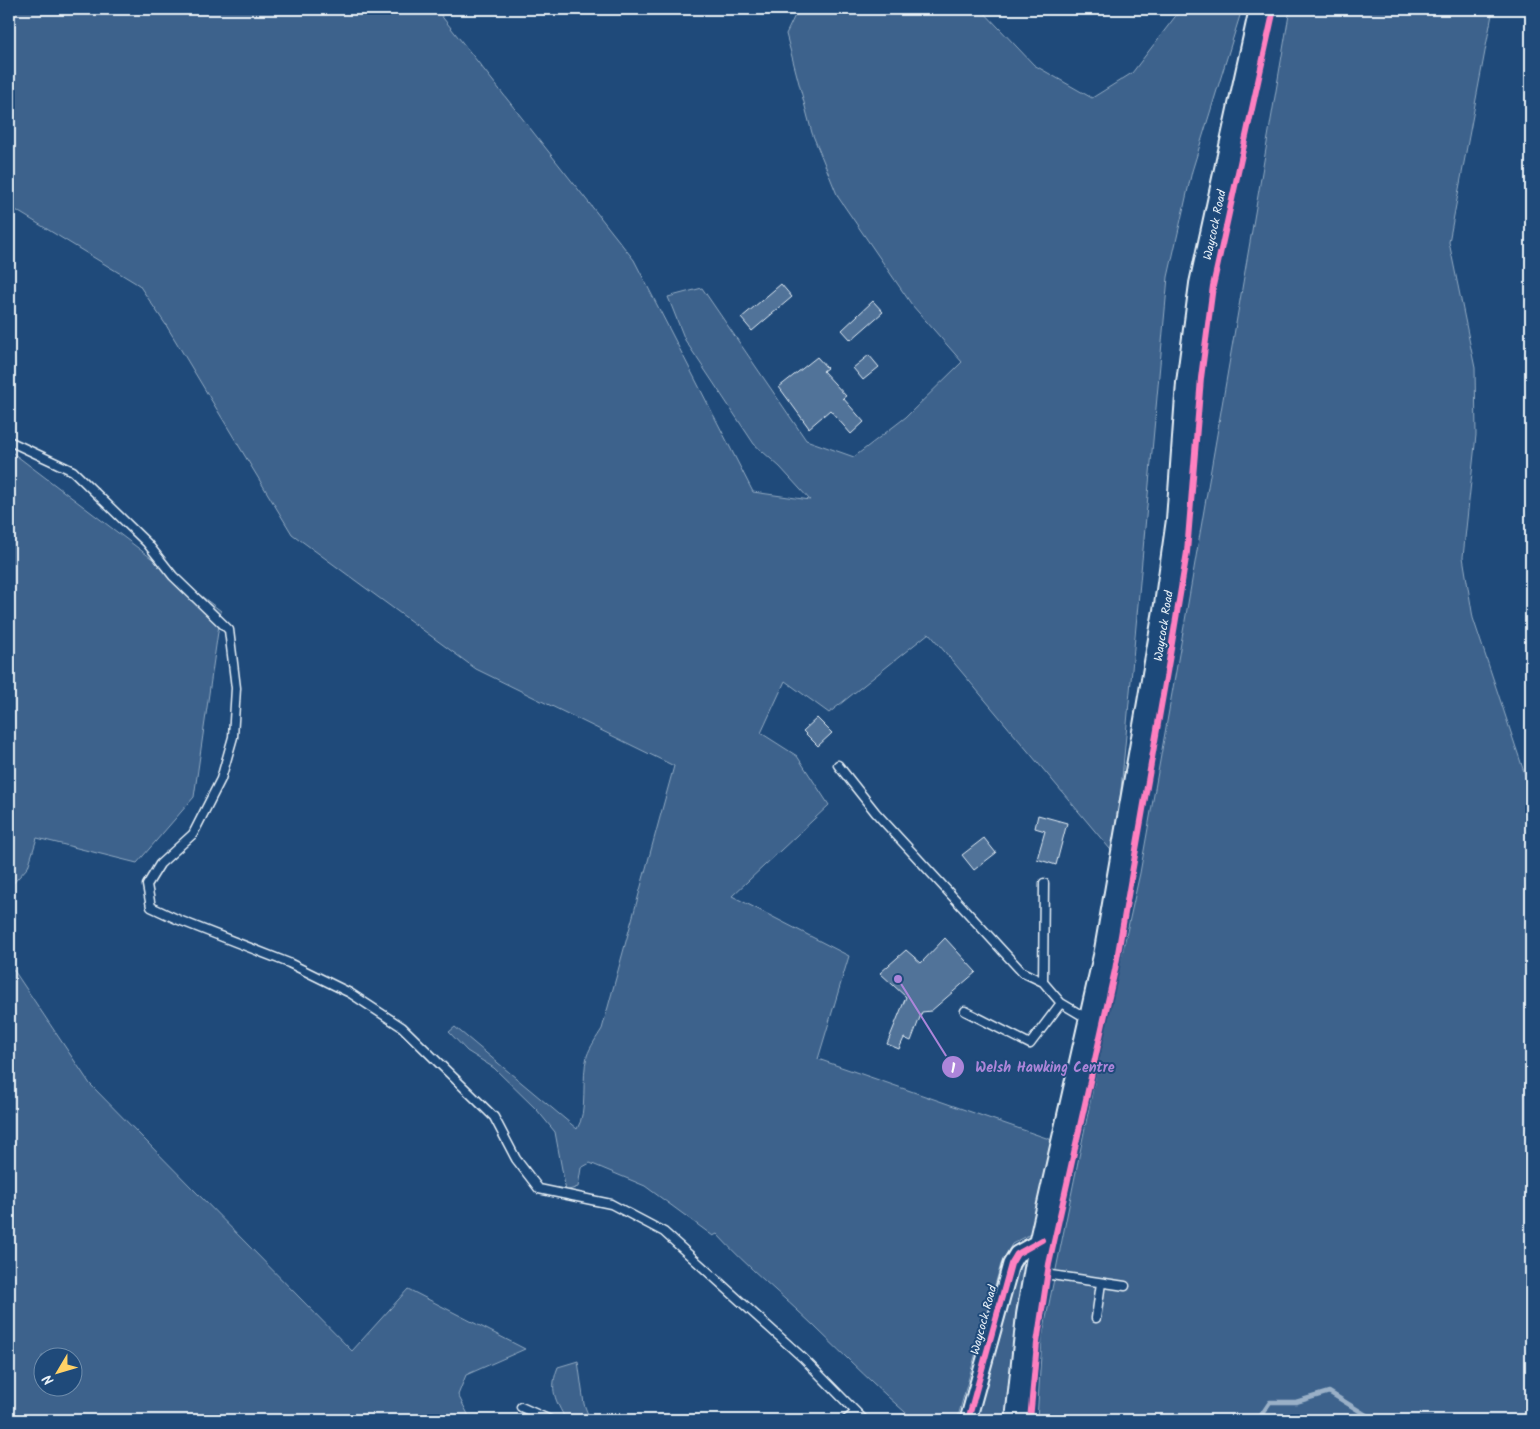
<svg xmlns="http://www.w3.org/2000/svg" width="1540" height="1429" font-family="Kalam,sans-serif">
<rect width="100%" height="100%" fill="#1f4a7a"/>
<filter id="ink" filterUnits="userSpaceOnUse"><feTurbulence type="fractalNoise" baseFrequency=".02" numOctaves="2"/><feDisplacementMap in="SourceGraphic" scale="10" xChannelSelector="R" yChannelSelector="G"/><feConvolveMatrix kernelMatrix="1 2 1 2 8 2 1 2 1" color-interpolation-filters="sRGB"/></filter>
<g filter="url(#ink)">
<path fill="#3c628c" stroke="#92aac2" fill-rule="evenodd" d="M9,9H436L634,260L753,492L810,500L780,467L754,444L685,340L668,297L702,288L806,440L854,457L906,417L962,362L912,305L838,197L812,133L786,34L798,9H981L1034,65L1092,98L1132,73L1181,9H1242L1192,171L1168,277L1115,855L929,633L829,713L785,681L761,733L797,756L829,805L732,896L849,956L818,1059L1055,1141L1037,1226L1029,1235L1012,1244L1001,1264L957,1420H914C879,1390 847,1358 814,1326C782,1295 747,1267 717,1234L713,1236L645,1186L590,1163L581,1168L578,1187L566,1191L555,1132L537,1110L494,1068L467,1051L449,1032L455,1027L577,1129C588,1112 581,1078 587,1056C590,1047 597,1037 602,1029L674,766L476,669L292,534L166,325L139,285L9,206Z
M1290,9H1493L1449,242L1475,368L1476,435L1463,557L1473,618L1531,793V1420H1037L1042,1338L1101,1049L1140,873L1186,615Z
M9,450L221,611L194,797L137,863L37,838L28,867L9,888Z
M9,963L90,1084L352,1351L408,1289L525,1349L466,1375L458,1395L471,1420H9ZM42,1356H72V1386H42Z
M1022,1258L1028,1260L1010,1420H972L1018,1265Z
M578,1361L584,1404L590,1420H566C555,1399 549,1390 558,1367Z"/>
<g fill="none" stroke-linecap="round" stroke-linejoin="round">
<path stroke="#9ab0c7" stroke-width="4.5" d="M1258,1420L1270,1402H1296L1329,1392L1374,1420"/>
</g>
<path fill="#517399" stroke="#e8f1f8" d="M781,284L792,297L752,331L741,318Z
M873,301L883,312L851,340L842,330Z
M869,355L879,367L863,380L853,368Z
M817,357L827,368L823,371L846,396L843,398L864,422L851,434L830,410L809,428L779,387Z
M817,718L832,733L818,746L803,731Z
M1038,815L1067,823L1056,865L1037,859L1045,831L1035,828Z
M984,838L996,853L974,870L962,855Z
M945,938L976,972L931,1011L922,1012L911,1041L904,1038L899,1049L887,1044L906,997L880,973L906,950L921,963Z"/>
<g fill="none" stroke-linecap="round" stroke-linejoin="round">
<defs>
<path id="lane" d="M9,441L73,471L147,543L173,576L229,630L236,688L233,737L221,779L193,834L160,864L147,885L151,907L179,920L289,963L350,993L402,1027L494,1117L516,1159L539,1189L611,1204L664,1232L803,1358L864,1420
M838,765L876,813L1022,972L1043,982
M1044,883L1043,982L1061,1003
M965,1011L1030,1044L1061,1003L1088,1019
M1038,1273L1125,1286
M1096,1318L1101,1283
M521,1407L550,1420
M846,1420L856,1412"/>
<path id="street" d="M968,1420L1011,1264L1017,1254L1042,1240"/>
<path id="primary" d="M1018,1420L1029,1315L1042,1240L1106,956L1167,605L1179,520L1189,383L1202,284L1262,9"/>
</defs>
<use href="#lane" stroke="#e8f1f8" stroke-width="11"/>
<use href="#street" stroke="#e8f1f8" stroke-width="19"/>
<use href="#primary" stroke="#e8f1f8" stroke-width="28"/>
<use href="#lane" stroke="#1f4a7a" stroke-width="8"/>
<use href="#street" stroke="#1f4a7a" stroke-width="15"/>
<use href="#primary" stroke="#1f4a7a" stroke-width="24"/>
<defs>
<path id="cycleway" d="M968,1420L1011,1264L1017,1254L1042,1240
M1030,1420L1037,1343L1049,1264L1115,970L1170,655L1187,552L1201,378L1213,286L1274,9"/>
</defs>
<use href="#cycleway" stroke="#1f4a7a" stroke-width="9"/>
<use href="#cycleway" stroke="#ff80c0" stroke-width="6"/>
</g>
</g>
<g text-anchor="middle" dominant-baseline="central" stroke-width="4" stroke-linejoin="round" paint-order="stroke">
<g font-size="12" fill="#e8f1f8" stroke="#1f4a7a">
<text transform="translate(1215 225) rotate(-78)">Waycock Road</text>
<text transform="translate(1164 626) rotate(-81)">Waycock Road</text>
<text transform="translate(984 1320) rotate(-75)">Waycock Road</text>
</g>
</g>
<path fill="none" stroke="#ac85d9" stroke-width="2" d="M898 979L953 1067"/>
<g fill="#ac85d9" stroke="#1f4a7a" stroke-width="2">
<circle cx="898" cy="979" r="5"/>
<circle cx="953" cy="1067" r="12"/>
</g>
<g font-size="15" text-anchor="middle" font-weight="bold" fill="#fff">
<text x="953" y="1073">1</text>
</g>
<g font-size="14" text-anchor="middle" font-weight="bold" fill="#ac85d9" stroke="#1f4a7a" stroke-width="4" stroke-linejoin="round" paint-order="stroke">
<text x="1045" y="1072">Welsh Hawking Centre</text>
</g>
<rect width="1540" height="1429" fill="none" stroke="#1f4a7a" stroke-width="30"/>
<rect x="15" y="15" width="1510" height="1399" fill="none" stroke="#e8f1f8" stroke-width="2" filter="url(#ink)"/>
<g transform="translate(58 1372) rotate(232)"><circle r="24" fill="#1f4a7a" stroke="#6f8dac"/>
<path d="M0-4L9 19L0 12L-9 19Z" fill="#ffd166"/>
<text y="-8" font-size="14" font-weight="bold" text-anchor="middle" fill="#e8f1f8">N</text>
</g>
</svg>
